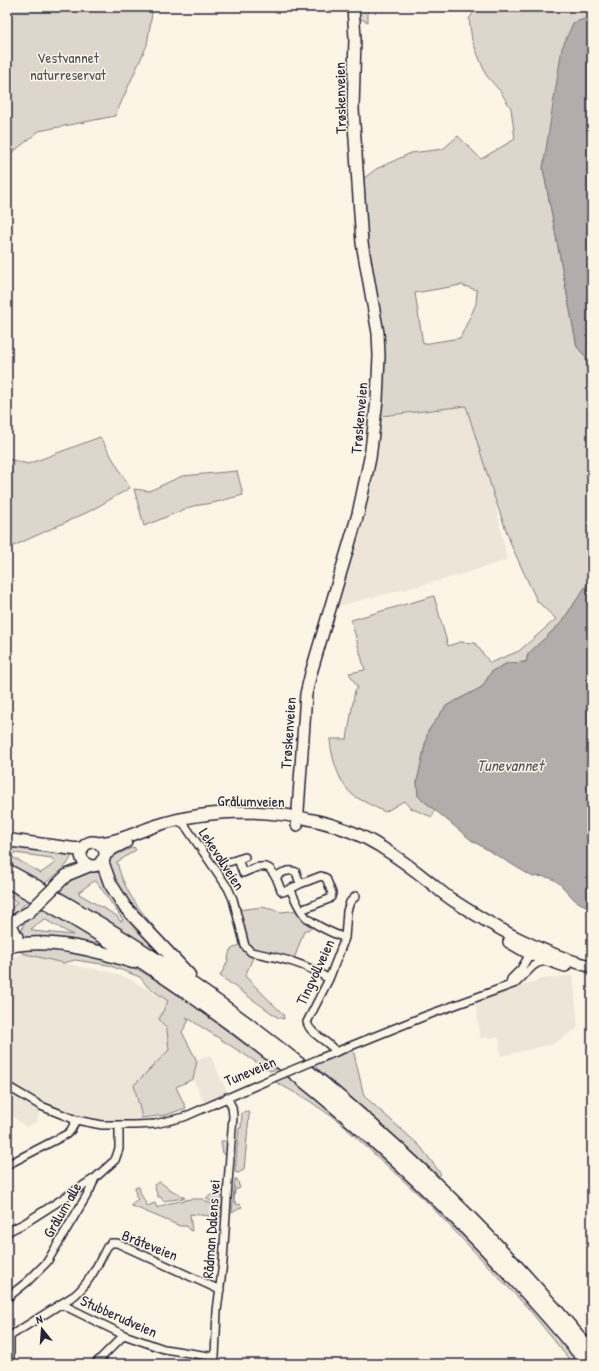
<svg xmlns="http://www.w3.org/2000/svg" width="599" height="1371" font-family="'Patrick Hand',sans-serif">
<rect width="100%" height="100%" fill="#fcf5e5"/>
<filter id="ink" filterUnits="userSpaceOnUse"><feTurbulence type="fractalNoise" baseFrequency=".025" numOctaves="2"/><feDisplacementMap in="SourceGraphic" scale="8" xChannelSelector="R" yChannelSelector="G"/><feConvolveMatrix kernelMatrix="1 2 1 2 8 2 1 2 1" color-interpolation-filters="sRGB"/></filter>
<g filter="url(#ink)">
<path fill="#ece5d8" d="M466,406L494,496L507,560L446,579L330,608L361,518L370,485L379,418Z
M22,953L80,967L107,971L129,979L168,1001L167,1029L169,1050L134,1085L143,1125L76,1120L41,1106L37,1121L26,1127L7,1111V960Z
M573,975L578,1028L553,1044L501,1056L499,1037L480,1038L476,1004L473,999L502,988H513L542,979Z
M210,1055L229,1096L206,1107L193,1079L197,1061Z"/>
<path fill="#dcd6cc" stroke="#7f7c84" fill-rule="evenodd" d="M7,7H153L147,45L115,116L39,131L7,157Z
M353,7H368V22L353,16Z
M477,7H592V22L584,19L543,168L577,347L586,357L592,449V577L561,623L528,654L526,662L508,663L492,671L482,687L446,706L428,731L417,782L418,796L435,810L432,817L410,808L404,801L385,812C375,807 364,802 354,796C339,785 331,756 330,739H347L355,690L358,688L349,673L365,670L351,620L434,596L448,646L460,642L475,643L490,663L519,651L556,619L537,601L512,547L494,496L466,406L382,416L380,413L358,183L376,169L411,153L443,149L458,136L481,159L515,139L511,108L500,91L486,75L472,40L469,19ZM461,285L477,290L476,304L460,338L423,344L415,293Z
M100,437L130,488L90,511L7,549V457L8,459L28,464Z
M237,471L243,495L213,503L193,506L144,526L134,489L149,491L182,476Z
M7,842L72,852C71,866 54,876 44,884L7,864V854L41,873L55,863L52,858L7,852Z
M134,847L136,850L117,862C123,889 138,908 156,929L152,931L120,893L107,860L113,856Z
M100,867L175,965L104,919L57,890L76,875L87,869ZM94,881H96L123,920L122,921H120L117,916L79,894V892Z
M7,888L28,900L13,917L7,918V912H9L17,902L7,895Z
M40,906L122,956L21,940L23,925ZM44,919L73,935L33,931L31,929Z
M263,907L281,912L301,910L317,926L304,931L293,962L255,953L245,976L283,1014L284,1019L277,1017L220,976L227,963L230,950L245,942L237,910Z
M19,947L63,948L121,961L139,970L157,981L194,1006L278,1069L270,1071L186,1017L189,1020L182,1032L197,1061L193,1079L176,1087L186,1108L166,1115L142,1118L134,1085L169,1050L167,1029L159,1019L168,1001L147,986L140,977L108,965L75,960L63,963L22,953Z
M352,1045L364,1096L420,1146L441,1174L439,1176L360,1105L313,1065Z
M286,1076L311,1093L364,1138L457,1227L504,1276L582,1364H573L528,1308L428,1203L337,1120L308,1100L274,1081Z
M245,1111L250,1113L249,1116L244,1170L238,1173L235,1172L239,1128H241L242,1113Z
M221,1141H226L228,1143V1154H223Z
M235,1179H237L240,1188L235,1190L234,1200L237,1205L240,1204L242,1207L232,1213Z
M160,1182L168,1188L185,1198L163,1201L161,1197H158L154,1185Z
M222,1184L225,1187L223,1209L206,1198L213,1194Z
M135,1187H139C140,1195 144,1198 147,1206L155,1203L157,1208L166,1204L191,1199H202L221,1209L223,1211L222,1217L190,1214L192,1231L189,1230L187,1226H180L130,1205L138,1199L136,1197Z"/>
<path fill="#b2adab" stroke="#78757e" d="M584,19L592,22V449L586,357L577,347L543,168L562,48L573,23Z
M592,577V909C587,906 580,904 575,900C560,886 557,874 533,877L471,840L418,796L417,782L428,731L446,706L482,687L492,671L508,663L526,662L528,654L561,623Z"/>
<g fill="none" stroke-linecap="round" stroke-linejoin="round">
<defs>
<path id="minor" d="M176,820L184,824L228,888L233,899L245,946L251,952C280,958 303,962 329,979
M238,859L243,873C250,870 263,863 270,869C272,872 274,875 276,877
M229,862L245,857
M300,884L321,876L326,878L332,893L331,897L329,899L301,910
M290,889L283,892L281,890L276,877C281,872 290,869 296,872L300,884L290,889C295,898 299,910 306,917C317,927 332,933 345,938
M510,984L511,979L521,969L530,954L534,952
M336,1052C328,1040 310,1035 307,1022L329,979L345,938L347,911L350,902L356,896
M321,1058L425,1016L516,983L533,966L538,963L546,961
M7,1086L41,1106L76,1120L102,1125H135L155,1124L184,1117L273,1078
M7,1165L67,1134L71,1130L76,1120
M7,1232L25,1223L95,1178
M7,1298L28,1281L47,1262L90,1190L95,1178L115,1160L119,1149V1126
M61,1304L124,1335L164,1349L215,1357
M7,1334L10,1336L75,1295C90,1282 98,1264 107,1247L111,1243H117L220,1290
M10,1336V1364
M95,1364L124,1335
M213,1364L215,1357L217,1311L223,1262L228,1183L233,1116L232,1107L227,1097"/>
<path id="primary" d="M297,825L306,694L311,673L358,514L370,458L377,400L379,356L378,333L362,243L353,109L355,38L353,7
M81 854a12 12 0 1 1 24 0a12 12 0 1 1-24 0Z
M98,843C118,842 137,832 155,826C185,816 217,812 248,812C291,813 344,823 381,847C399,858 416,871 432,884C439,890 446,896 454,901C497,929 541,953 592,967
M105,855L114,848L126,842
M67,875L89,866
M7,925L29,912
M7,926L13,929L17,937L14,945L7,949
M509,942L530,954L565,966"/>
<path id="motorway" d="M7,840L74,849H82
M102,861L110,883L125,907L189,975
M7,870C232,991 429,1156 592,1352
M7,881C230,1003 426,1168 588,1364
M14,945C54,939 96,950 133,962"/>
</defs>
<use href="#minor" stroke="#22223b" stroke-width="10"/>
<use href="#primary" stroke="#22223b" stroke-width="14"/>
<use href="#motorway" stroke="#22223b" stroke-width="15"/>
<use href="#minor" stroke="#fcf5e5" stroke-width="7"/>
<use href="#primary" stroke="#fcf5e5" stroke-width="11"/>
<use href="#motorway" stroke="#fcf5e5" stroke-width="12"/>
<defs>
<path id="minor-bridge" d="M273,1078L321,1058"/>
<path id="primary-bridge" d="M29,912L67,875"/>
</defs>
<use href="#minor-bridge" stroke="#22223b" stroke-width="10" stroke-linecap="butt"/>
<use href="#primary-bridge" stroke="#22223b" stroke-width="14" stroke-linecap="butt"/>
<use href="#minor-bridge" stroke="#fcf5e5" stroke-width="7"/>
<use href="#primary-bridge" stroke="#fcf5e5" stroke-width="11"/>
</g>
</g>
<g text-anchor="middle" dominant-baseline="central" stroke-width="3" stroke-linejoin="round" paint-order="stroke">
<g font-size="15" fill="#504f5f" stroke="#fcf5e5">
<text x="68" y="57">Vestvannet<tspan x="68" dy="17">naturreservat</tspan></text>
</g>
<g font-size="15" fill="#22223b" stroke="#fcf5e5">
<text transform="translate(340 98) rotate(-91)">Trøskenveien</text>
<text transform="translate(359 418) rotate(-85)">Trøskenveien</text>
<text transform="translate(288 733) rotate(-86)">Trøskenveien</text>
<text transform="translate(251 801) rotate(1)">Grålumveien</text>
<text transform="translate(222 859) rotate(57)">Lekevollveien</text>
<text transform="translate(315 972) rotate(-65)">Tingvollveien</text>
<text transform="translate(250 1071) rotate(-23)">Tuneveien</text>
<text transform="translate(62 1210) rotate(-60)">Grålum alle</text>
<text transform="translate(211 1229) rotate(-86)">Rådman Dalens vei</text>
<text transform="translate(150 1245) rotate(22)">Bråteveien</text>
<text transform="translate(119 1316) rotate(24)">Stubberudveien</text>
</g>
<g font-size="16" font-style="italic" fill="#545362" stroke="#fcf5e5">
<text x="510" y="765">Tunevannet</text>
</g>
</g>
<rect width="599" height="1371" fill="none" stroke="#fcf5e5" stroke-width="24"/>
<rect x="12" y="12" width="575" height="1347" fill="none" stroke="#22223b" stroke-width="1.5" filter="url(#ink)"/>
<g transform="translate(42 1329) rotate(343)" stroke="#fcf5e5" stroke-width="3" paint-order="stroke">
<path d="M0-3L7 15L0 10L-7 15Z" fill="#22223b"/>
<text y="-6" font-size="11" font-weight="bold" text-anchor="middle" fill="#22223b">N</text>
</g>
</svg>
